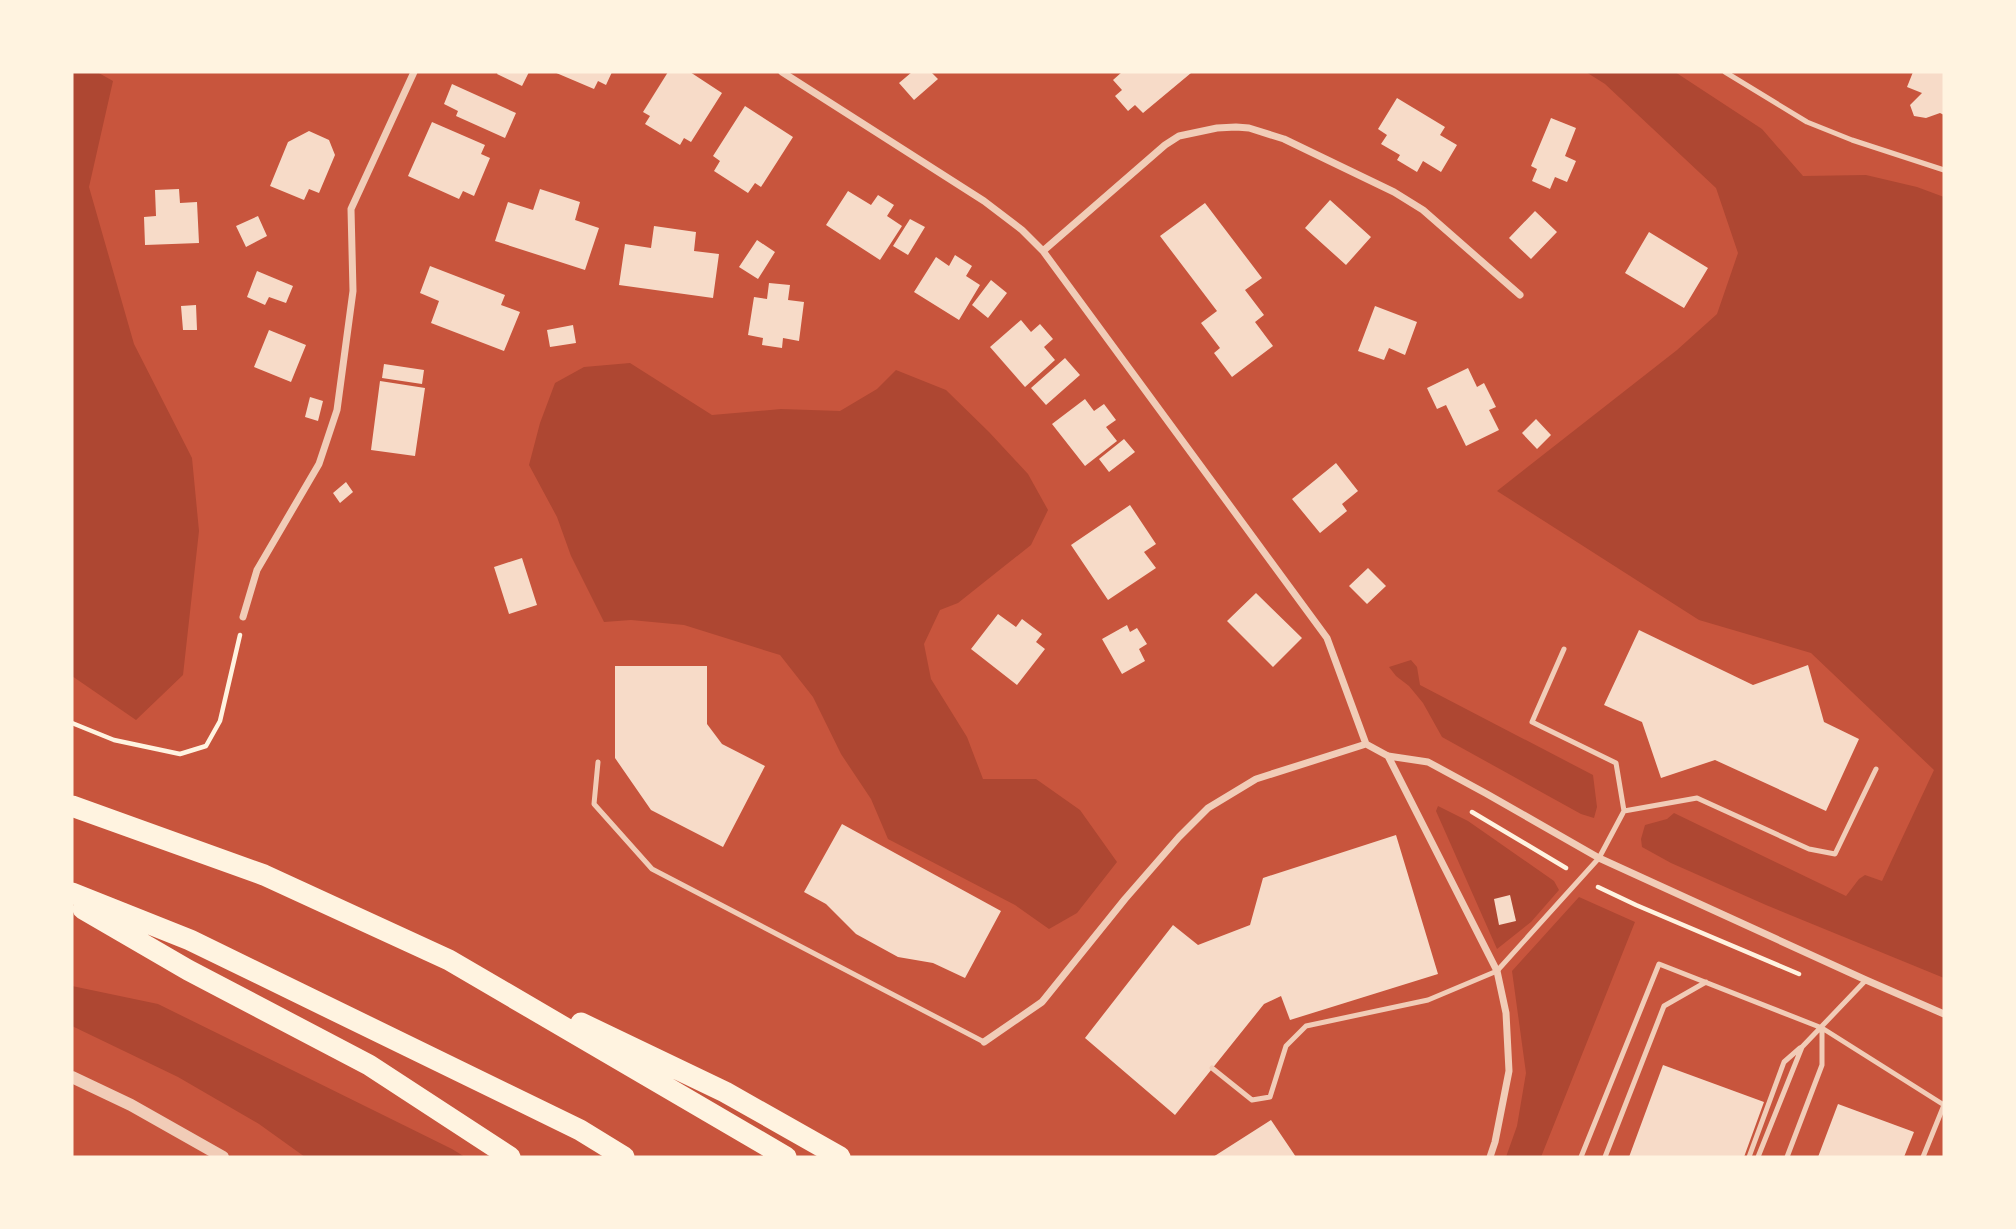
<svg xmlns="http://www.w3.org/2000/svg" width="2016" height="1229" font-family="'Space Grotesk',sans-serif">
<rect width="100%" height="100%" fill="#c8553d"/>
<path fill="#ae4732" d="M72,72H97L113,81L89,187L134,344L192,458L199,531L183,675L136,720L72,676Z
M1586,72H1675L1762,129L1803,176L1866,175L1917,187L1944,197V978L1766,905L1671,863L1642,847L1641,839L1645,825L1667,819L1674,813L1846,896L1859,879L1865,875L1882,881L1934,770L1811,653L1699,620L1497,491L1677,350L1717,314L1738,253L1716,188L1605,84Z
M630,363L712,415L781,409L840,411L877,389L896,370L946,390L989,432L1028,474L1048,510L1031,545L958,603L940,610L924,644L931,679L967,737L983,779H1036L1080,810L1117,862L1077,913L1049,929L1015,905L888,839L871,799L841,754L813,697L780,655L684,625L631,620L604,622L571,556L557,517L529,465L540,423L555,383L584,367Z
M1411,660L1417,667L1420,685L1593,775L1597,807L1594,818L1581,814L1442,737L1423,703L1409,686L1396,676L1389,667Z
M1438,806L1468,821L1554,881L1559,890L1531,922L1497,949L1436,811Z
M1579,897L1635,922L1541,1157H1506L1517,1126L1526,1073L1512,971Z
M72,986L158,1004L452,1149L465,1157H305L259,1124L178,1077L72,1026Z"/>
<path fill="#f7dbc8" d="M498,72H529L522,86L497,74Z
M554,72H612L606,85L598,81L594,89Z
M668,72H690L722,93L691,142L684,138L680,145L645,124L650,116L643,112Z
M912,72H931L938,79L914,100L899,83Z
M1122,72H1190L1191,73L1143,113L1135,105L1128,111L1115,96L1122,90L1113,80Z
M1913,72H1944V115L1940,113L1926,118L1914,116L1910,105L1922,93L1907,87Z
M452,84L516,113L505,138L456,116L458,111L444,104Z
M1397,98L1445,127L1440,135L1457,145L1441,172L1423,161L1417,172L1397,160L1400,155L1381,144L1387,135L1378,129Z
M745,106L793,137L761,187L755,183L748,193L714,171L720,161L713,156Z
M1551,118L1576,128L1565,156L1576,161L1567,182L1555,177L1550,189L1532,181L1537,169L1531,166Z
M432,122L485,145L481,154L490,158L474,196L463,191L459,199L408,176Z
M309,131L329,140L335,155L319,193L309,189L304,200L270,186L288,142Z
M179,189L180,203L197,202L199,243L145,245L144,217L156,216L155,190Z
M540,189L580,202L575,220L599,228L585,270L495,241L508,202L533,210Z
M848,191L871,205L878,195L894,205L887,216L902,226L880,260L826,225Z
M1330,200L1371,237L1346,265L1305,228Z
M1205,203L1262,278L1245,290L1264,315L1255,322L1273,346L1232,377L1214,353L1220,348L1201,323L1217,311L1160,236Z
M1535,211L1557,232L1531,259L1509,238Z
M258,216L267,236L246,247L236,226Z
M910,219L925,227L908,255L893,246Z
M654,226L696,232L694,251L719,254L713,298L619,285L625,244L651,248Z
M1649,232L1708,268L1684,308L1625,273Z
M757,240L775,252L758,279L739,267Z
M955,255L972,266L966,276L980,285L959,320L914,292L936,257L949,266Z
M430,266L505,295L501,305L520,312L504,351L431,323L439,301L420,293Z
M257,271L293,286L286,303L269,297L265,305L247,297Z
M991,280L1007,293L988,318L972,305Z
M769,283L790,285L788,300L804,302L799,341L783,338L782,348L762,345L763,338L748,335L754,297L767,299Z
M196,305L197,330H183L181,306Z
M1375,306L1417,322L1405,355L1389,348L1384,360L1358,351Z
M1021,320L1031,332L1040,324L1053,339L1044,347L1055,360L1025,387L990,347Z
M573,325L576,343L550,347L547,330Z
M269,330L306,345L291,382L254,367Z
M1065,358L1080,375L1046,405L1031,388Z
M384,364L424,370L422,384L382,378Z
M1468,368L1477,387L1484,383L1496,407L1489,410L1499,430L1466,446L1446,405L1437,409L1427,388Z
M380,381L425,388L415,456L371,450Z
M310,397L323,401L318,421L305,417Z
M1085,399L1094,411L1104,404L1116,420L1106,427L1117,441L1085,466L1052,424Z
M1536,419L1551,435L1537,449L1522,433Z
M1124,439L1135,452L1109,472L1099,459Z
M1336,463L1358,491L1342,504L1347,511L1320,533L1292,499Z
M346,482L353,492L340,503L333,493Z
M1130,505L1156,544L1144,552L1156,568L1108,600L1071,545Z
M522,558L537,605L509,614L494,567Z
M1368,568L1386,586L1367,604L1349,586Z
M1256,593L1302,638L1273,667L1227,621Z
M998,614L1016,627L1022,619L1042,634L1036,642L1045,649L1017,685L971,649Z
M1127,625L1130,632L1137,628L1147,644L1139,649L1145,661L1122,674L1102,639Z
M1639,630L1753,685L1808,665L1824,722L1859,739L1826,811L1715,760L1661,778L1642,722L1604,705Z
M615,666H707V724L722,744L765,766L723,847L651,810L615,758Z
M842,824L1001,911L965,978L933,963L898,957L856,934L826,904L804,892Z
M1396,835L1438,974L1290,1020L1281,996L1264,1004L1175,1115L1085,1038L1173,925L1198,945L1250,925L1263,878Z
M1510,895L1516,921L1499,925L1494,899Z
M1663,1065L1764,1102L1744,1157H1629Z
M1838,1104L1914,1132L1904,1157H1818Z
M1271,1120L1296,1157H1213Z"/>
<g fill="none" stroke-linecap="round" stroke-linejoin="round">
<path stroke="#fff3e0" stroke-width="4.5" d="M72,723L114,740L180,754L206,746L220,721L240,635
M1472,812L1566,868
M1598,887L1636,905L1799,974"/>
<path stroke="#f1ccb7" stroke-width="5" d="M1725,72L1807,122L1852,140L1944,170
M1564,649L1532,722L1616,763L1624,811L1697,798L1809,849L1835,854L1876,769
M598,762L594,804L652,869L984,1042
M1212,1068L1252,1100L1270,1097L1286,1046L1306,1026L1428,1000L1497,971L1599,858L1624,811
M1581,1157L1659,964L1822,1028L1944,1105L1923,1157
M1605,1157L1664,1006L1706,982
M1749,1157L1784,1062L1800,1048
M1758,1157L1802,1047L1866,980
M1787,1157L1822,1065V1028"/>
<path stroke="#f1ccb7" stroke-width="7" d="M782,72L984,201L1022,230L1043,251L1327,638L1366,744L1388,756L1428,762L1487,794L1599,858L1866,980L1944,1014
M1043,251L1165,145L1179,136L1217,128L1236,127L1249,128L1284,139L1394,192L1423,210L1520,295
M243,617L257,570L319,464L337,410L353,291L351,209L414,72
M1388,756L1497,971L1506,1013L1509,1071L1495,1142L1490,1157
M984,1042L1042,1002L1125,899L1179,837L1208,808L1256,779L1366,744"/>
<path stroke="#f1ccb7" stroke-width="12" d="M72,1077L131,1105L223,1157"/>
<path stroke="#fff3e0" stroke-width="21" d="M72,806L264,875L449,960L786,1157
M72,893L190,940L580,1130L624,1157
M83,909L188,970L369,1065L510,1157
M581,1023L725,1092L840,1157"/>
</g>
<rect width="2016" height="1229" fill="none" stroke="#fff3e0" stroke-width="147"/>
</svg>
